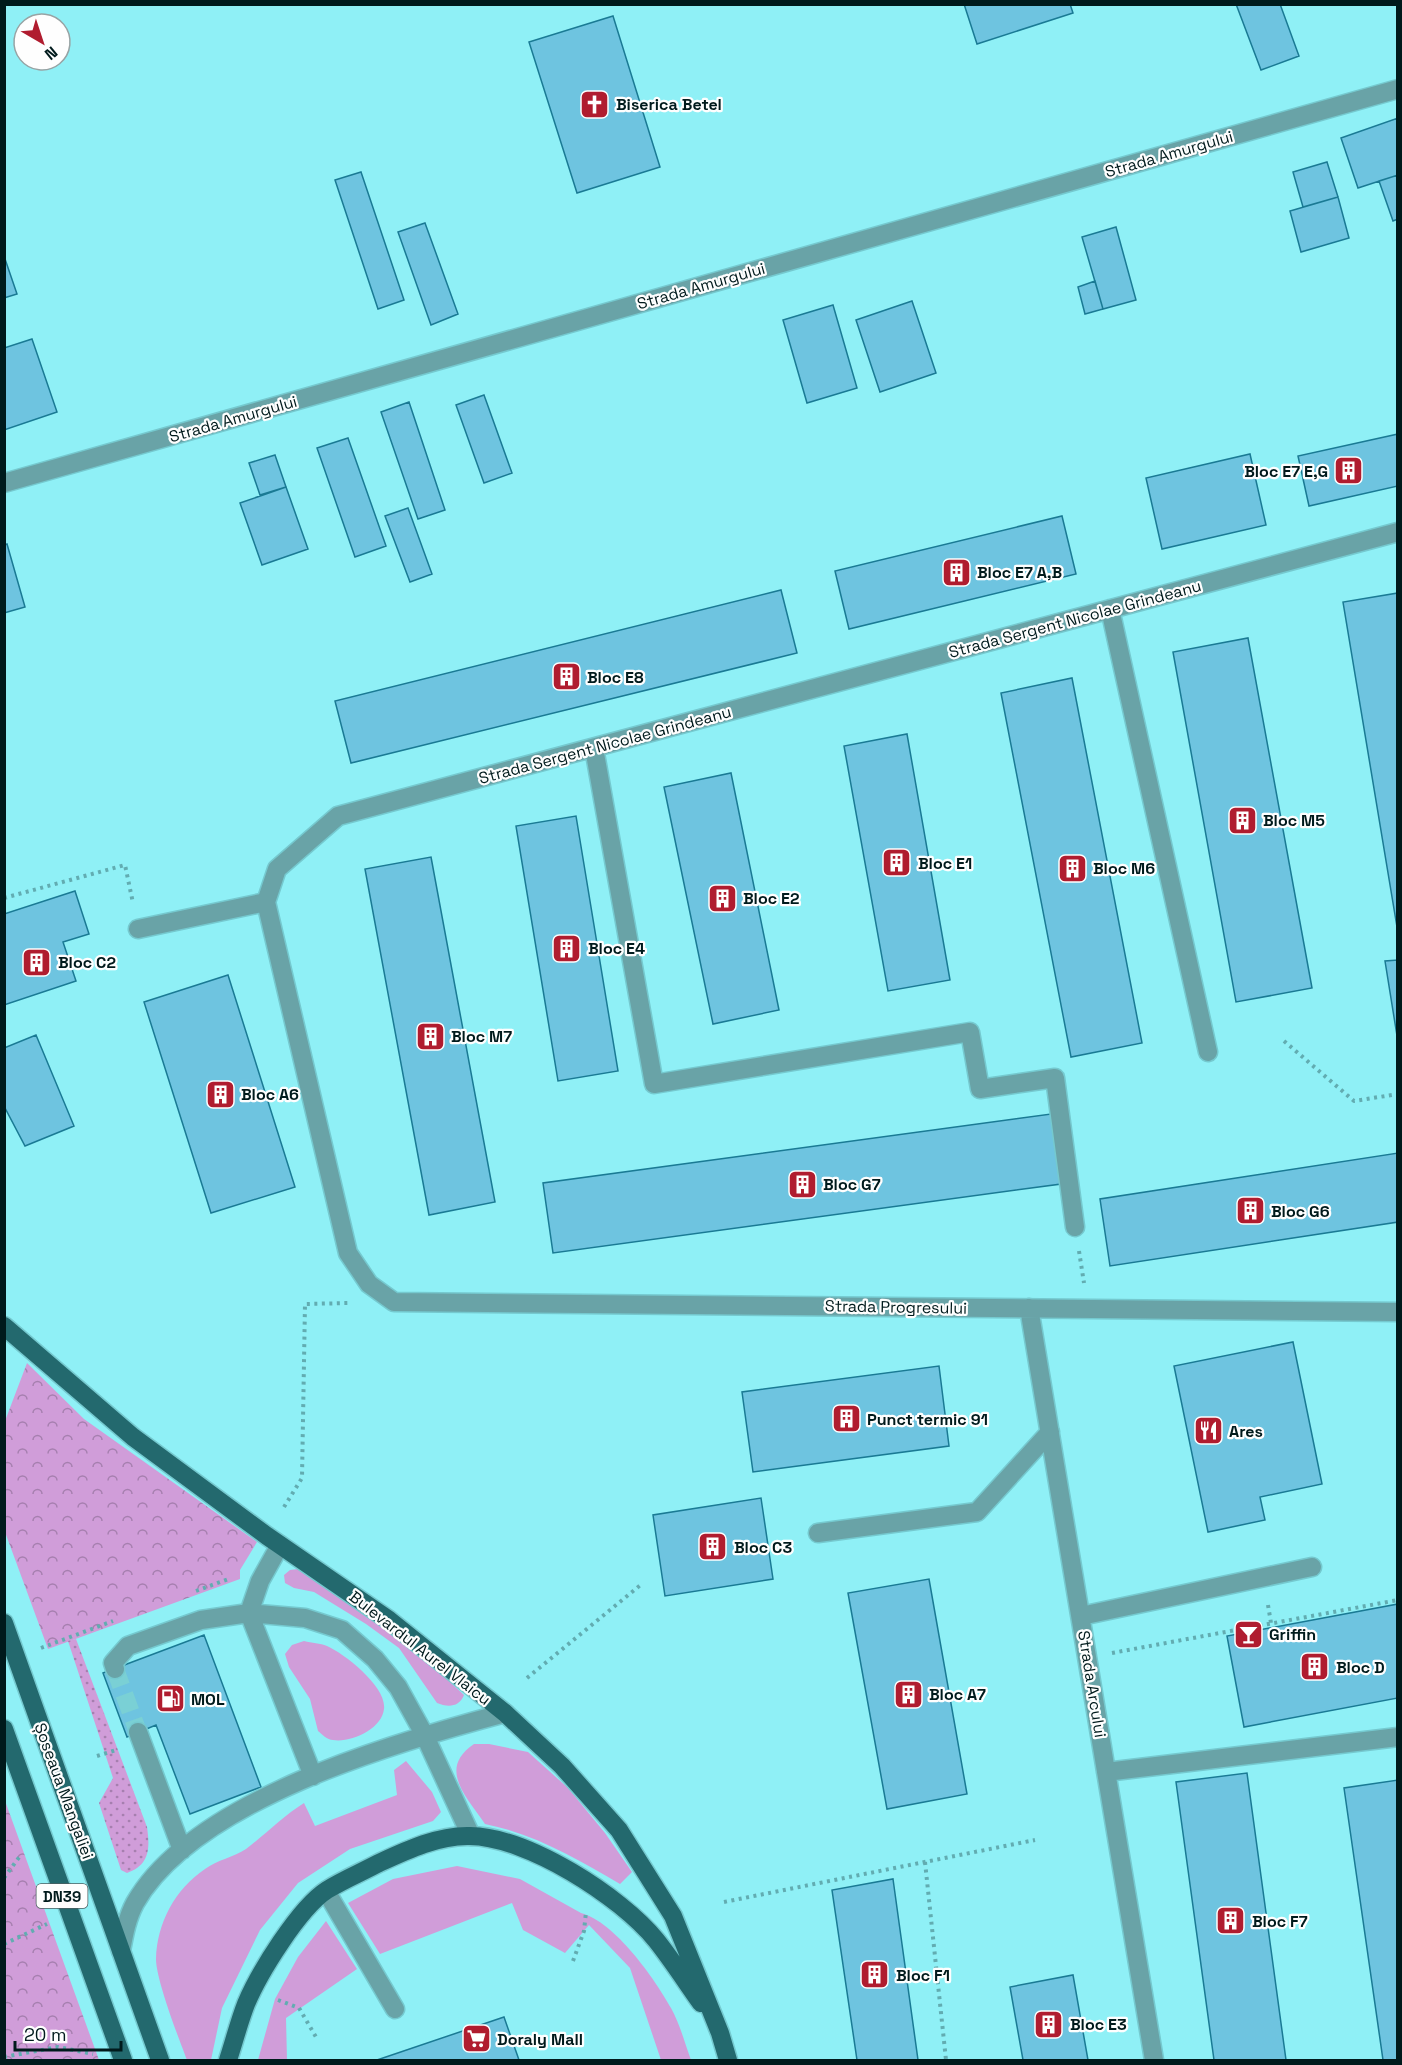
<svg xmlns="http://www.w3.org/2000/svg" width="1402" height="2065" font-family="'Space Grotesk',sans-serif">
<defs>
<pattern id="park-crowns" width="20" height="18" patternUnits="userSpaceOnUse" patternTransform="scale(1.5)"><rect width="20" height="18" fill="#d09dd9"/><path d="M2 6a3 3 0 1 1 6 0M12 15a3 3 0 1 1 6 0" fill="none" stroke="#a67faf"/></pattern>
<pattern id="garden-dots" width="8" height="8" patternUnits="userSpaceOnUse" patternTransform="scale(1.5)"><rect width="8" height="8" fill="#d09dd9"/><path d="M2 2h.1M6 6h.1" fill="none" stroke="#a67faf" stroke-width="1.8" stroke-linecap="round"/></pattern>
</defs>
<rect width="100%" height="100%" fill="#8ff0f6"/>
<path fill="#d09dd9" d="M298,1569C357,1608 413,1646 464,1695C459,1708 447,1707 437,1703L399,1648L366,1624L314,1592L294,1588L285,1583L284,1575L290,1570Z
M304,1641C312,1643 320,1643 327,1646C345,1654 387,1687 384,1709C382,1729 351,1743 333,1740C327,1740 322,1734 318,1731L310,1699L289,1667L285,1654L292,1645Z
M474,1744H489L528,1752L568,1788L605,1833L632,1872L620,1884C577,1859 535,1834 485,1824C467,1797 437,1769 474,1744Z
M406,1761L432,1792L441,1812L433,1821L350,1849L298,1883L260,1930L222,2008L211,2060H187C179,2039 156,1980 156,1959C157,1923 175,1889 205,1869C217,1860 234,1857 246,1849C266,1834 283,1816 304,1803L315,1826L397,1795L394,1770Z
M457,1866L520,1879L581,1913C615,1922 655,1979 671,2008C680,2024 685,2044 691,2060H661L630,1968L589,1925L565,1953L523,1930L512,1903L380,1954L348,1903L393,1879Z
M326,1921L357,1969L286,2018L287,2060H258L275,1999L298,1957Z"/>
<path fill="url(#park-crowns)" d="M27,1363L84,1419L257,1542L240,1570V1579L48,1649L5,1532V1421Z
M4,1798L99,2060H5Z"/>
<path fill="url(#garden-dots)" d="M76,1639L147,1827C150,1848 150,1865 127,1873L121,1870L99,1803L113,1778L68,1641Z"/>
<path fill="#6ec4e0" stroke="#1a7a94" stroke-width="1.5" d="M964,4H1070L1073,13L977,44Z
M1236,4H1280L1299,56L1261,70Z
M613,16L660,167L577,193L529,42Z
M1398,118V175L1358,188L1341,138Z
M1327,162L1338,197L1303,207L1293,172Z
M361,172L404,300L378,309L335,180Z
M1398,175V219L1393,221L1379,181Z
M1338,197L1349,238L1301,252L1290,211Z
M425,223L458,314L431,325L398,232Z
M1116,227L1136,300L1103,309L1082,237Z
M4,256L17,294L4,298Z
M1095,281L1103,309L1085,314L1078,287Z
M912,301L936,373L880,392L856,320Z
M833,305L857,388L807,403L783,320Z
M32,339L57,412L4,430V348Z
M484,395L512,473L484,483L456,405Z
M409,402L445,510L418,519L381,412Z
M1398,434V486L1309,506L1298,456Z
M348,438L386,546L355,557L317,448Z
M1250,454L1266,525L1162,549L1146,478Z
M275,455L286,487L260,495L249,463Z
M286,487L308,549L262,565L240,503Z
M408,508L432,574L410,582L385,516Z
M1062,516L1076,574L849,629L835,571Z
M7,544L25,607L4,613V545Z
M781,590L797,653L351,763L335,701Z
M1398,593V933L1343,602Z
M1248,638L1312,988L1236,1002L1173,652Z
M1072,678L1142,1043L1071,1057L1001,693Z
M907,734L950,980L888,991L844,746Z
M731,773L779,1010L713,1024L664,787Z
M576,816L618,1071L558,1081L516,826Z
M431,857L495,1202L429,1215L365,869Z
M75,891L89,934L63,942L76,981L4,1005V914Z
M1398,960V1042L1385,961Z
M228,975L295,1187L211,1213L144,1002Z
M36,1035L74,1126L25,1146L4,1106V1048Z
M1051,1114L1061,1184L553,1253L543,1183Z
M1398,1153V1222L1110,1266L1100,1199Z
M1293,1342L1322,1484L1260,1497L1265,1520L1208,1532L1174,1366Z
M939,1366L949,1446L753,1472L742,1392Z
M761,1498L773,1579L665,1596L653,1515Z
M929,1579L967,1794L887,1809L848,1593Z
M1398,1604V1698L1244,1727L1227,1636Z
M204,1635L261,1787L190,1814L156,1725L127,1737L103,1673Z
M1247,1773L1286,2060H1214L1176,1782Z
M1398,1780V2060H1383L1344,1788Z
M893,1879L918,2060H857L832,1890Z
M1073,1975L1088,2060H1023L1010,1987Z
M504,2017L519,2060H377Z"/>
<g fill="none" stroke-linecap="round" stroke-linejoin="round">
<path stroke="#7ad0d5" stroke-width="18" stroke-dasharray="18 9" stroke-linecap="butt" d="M115,1669L138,1732"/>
<defs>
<path id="minor" d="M4,483L1398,89
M1398,532L338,816L277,869L266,902L348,1253L369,1284L394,1302L1398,1312
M1110,609L1208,1052
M594,748L654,1084L970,1032L980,1089L1055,1078L1075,1227
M138,929L266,902
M1029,1308L1154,2060
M818,1533L977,1512L1050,1432
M280,1545L260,1581L249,1613L313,1776
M1081,1616L1312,1567
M115,1669L113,1663L128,1646L201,1620L249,1613L305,1618L342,1630L375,1659L398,1687L424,1734L471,1836
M138,1732L182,1850
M1106,1772L1398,1737
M326,1891L395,2009
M121,1951C124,1934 127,1918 135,1903C194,1800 396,1742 505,1713"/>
<path id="major" d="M4,1326L133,1437L267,1536L389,1620L505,1713L562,1766L619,1830L673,1916L720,2033L728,2060
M4,1623L160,2060
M4,1729L123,2060
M228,2060C234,2042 239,2022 246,2004C259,1973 299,1908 327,1890C343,1880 362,1872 379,1863C407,1850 439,1835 470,1836C528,1837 620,1896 656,1940C672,1960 686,1982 701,2003"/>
</defs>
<use href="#minor" stroke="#75c9cf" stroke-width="21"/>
<use href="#major" stroke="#75c9cf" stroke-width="21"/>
<path stroke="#62acb1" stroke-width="4" stroke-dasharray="3 4.5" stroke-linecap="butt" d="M4,898L125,865L133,903
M1284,1041L1354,1101L1398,1094
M1079,1251L1084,1283
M284,1507L302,1478L305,1304L349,1303
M196,1591L231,1578
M1268,1605L1271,1623
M41,1648L113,1621
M1112,1653L1398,1600
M527,1678L643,1583
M97,1756L116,1750
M925,1862L946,2060
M4,1878L20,1856
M724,1902L1035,1840
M4,1944L47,1924
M573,1961L584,1931L586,1912
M278,2000L299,2008L316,2037
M4,2057L58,2047L93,2054"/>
<use href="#minor" stroke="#69a3a7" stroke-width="18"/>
<use href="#major" stroke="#23696e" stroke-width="18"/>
</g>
<defs>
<symbol id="church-square" viewBox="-11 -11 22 22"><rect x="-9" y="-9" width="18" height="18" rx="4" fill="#b01c2f" stroke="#fefefe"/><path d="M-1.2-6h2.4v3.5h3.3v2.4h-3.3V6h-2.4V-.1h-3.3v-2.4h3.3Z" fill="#fff"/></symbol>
<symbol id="building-square" viewBox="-11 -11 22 22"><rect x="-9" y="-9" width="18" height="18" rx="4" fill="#b01c2f" stroke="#fefefe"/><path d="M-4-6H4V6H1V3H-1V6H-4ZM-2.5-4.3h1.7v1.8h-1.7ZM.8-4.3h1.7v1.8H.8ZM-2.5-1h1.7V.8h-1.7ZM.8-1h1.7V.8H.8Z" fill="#fff"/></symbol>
<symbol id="restaurant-square" viewBox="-11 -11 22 22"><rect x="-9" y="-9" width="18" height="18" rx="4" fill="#b01c2f" stroke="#fefefe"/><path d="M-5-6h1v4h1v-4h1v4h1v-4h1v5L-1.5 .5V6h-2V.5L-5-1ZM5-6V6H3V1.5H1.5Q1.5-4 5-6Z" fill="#fff"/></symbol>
<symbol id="bar-square" viewBox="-11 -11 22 22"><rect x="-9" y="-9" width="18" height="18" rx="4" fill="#b01c2f" stroke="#fefefe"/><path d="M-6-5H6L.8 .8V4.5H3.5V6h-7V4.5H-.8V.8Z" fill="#fff"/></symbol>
<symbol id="fuel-square" viewBox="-11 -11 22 22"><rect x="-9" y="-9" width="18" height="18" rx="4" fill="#b01c2f" stroke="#fefefe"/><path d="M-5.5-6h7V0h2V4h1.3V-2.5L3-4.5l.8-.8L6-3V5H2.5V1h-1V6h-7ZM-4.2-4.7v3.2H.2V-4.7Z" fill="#fff"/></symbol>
<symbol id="supermarket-square" viewBox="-11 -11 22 22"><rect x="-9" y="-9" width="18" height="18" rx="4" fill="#b01c2f" stroke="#fefefe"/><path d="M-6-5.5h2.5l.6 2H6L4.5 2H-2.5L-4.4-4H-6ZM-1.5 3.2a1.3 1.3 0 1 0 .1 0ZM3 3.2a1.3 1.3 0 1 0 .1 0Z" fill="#fff"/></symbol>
</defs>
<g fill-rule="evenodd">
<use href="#church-square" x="578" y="88" width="33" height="33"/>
<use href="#building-square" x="1332" y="454" width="33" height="33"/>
<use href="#building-square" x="940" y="556" width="33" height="33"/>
<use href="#building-square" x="550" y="660" width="33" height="33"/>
<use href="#building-square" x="1226" y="804" width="33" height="33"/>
<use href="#building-square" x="880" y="846" width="33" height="33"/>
<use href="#building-square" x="1056" y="852" width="33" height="33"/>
<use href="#building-square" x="706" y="882" width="33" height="33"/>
<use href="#building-square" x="550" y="932" width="33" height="33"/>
<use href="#building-square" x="20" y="946" width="33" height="33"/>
<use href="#building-square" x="414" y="1020" width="33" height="33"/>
<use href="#building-square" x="204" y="1078" width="33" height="33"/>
<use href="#building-square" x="786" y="1168" width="33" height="33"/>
<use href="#building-square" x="1234" y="1194" width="33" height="33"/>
<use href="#building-square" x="830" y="1402" width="33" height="33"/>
<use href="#restaurant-square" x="1192" y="1414" width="33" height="33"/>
<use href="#building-square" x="696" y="1530" width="33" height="33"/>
<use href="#bar-square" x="1232" y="1618" width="33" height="33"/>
<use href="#building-square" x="1298" y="1650" width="33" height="33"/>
<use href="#building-square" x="892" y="1678" width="33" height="33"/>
<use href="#fuel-square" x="154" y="1682" width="33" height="33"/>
<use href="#building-square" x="1214" y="1904" width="33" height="33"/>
<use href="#building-square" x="858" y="1958" width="33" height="33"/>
<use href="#building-square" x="1032" y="2008" width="33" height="33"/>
<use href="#supermarket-square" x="460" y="2022" width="33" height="33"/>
</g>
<g text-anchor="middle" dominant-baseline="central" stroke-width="4.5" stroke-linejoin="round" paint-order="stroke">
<rect fill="#fefefe" stroke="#4c5e60" stroke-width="1.5" x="36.5" y="1884" width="51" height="24" rx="4.5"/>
<g font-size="15" font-weight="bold" fill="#001a1c">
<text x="62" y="1896">DN39</text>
</g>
<g font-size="16" font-weight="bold" fill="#001a1c" stroke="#fefefe" text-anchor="start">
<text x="616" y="104">Biserica Betel</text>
<text x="1328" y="471" text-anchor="end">Bloc E7 E,G</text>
<text x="977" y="572">Bloc E7 A,B</text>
<text x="587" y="677">Bloc E8</text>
<text x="1263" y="820">Bloc M5</text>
<text x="918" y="863">Bloc E1</text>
<text x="1093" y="868">Bloc M6</text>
<text x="743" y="898">Bloc E2</text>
<text x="588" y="948">Bloc E4</text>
<text x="58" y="962">Bloc C2</text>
<text x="451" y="1036">Bloc M7</text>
<text x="241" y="1094">Bloc A6</text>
<text x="823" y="1184">Bloc G7</text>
<text x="1271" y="1211">Bloc G6</text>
<text x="867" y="1419">Punct termic 91</text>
<text x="1229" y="1431">Ares</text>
<text x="734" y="1547">Bloc C3</text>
<text x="1269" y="1634">Griffin</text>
<text x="1336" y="1667">Bloc D</text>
<text x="929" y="1694">Bloc A7</text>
<text x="191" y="1699">MOL</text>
<text x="1252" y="1921">Bloc F7</text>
<text x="896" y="1975">Bloc F1</text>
<text x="1070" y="2024">Bloc E3</text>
<text x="497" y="2039">Doraly Mall</text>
</g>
<g font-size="16" fill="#001a1c" stroke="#fefefe">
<text transform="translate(1169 154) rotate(-16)">Strada Amurgului</text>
<text transform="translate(701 286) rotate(-16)">Strada Amurgului</text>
<text transform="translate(233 419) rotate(-16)">Strada Amurgului</text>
<text transform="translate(1075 619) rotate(-15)">Strada Sergent Nicolae Grindeanu</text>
<text transform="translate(605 745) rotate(-15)">Strada Sergent Nicolae Grindeanu</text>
<text transform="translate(896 1307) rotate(1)">Strada Progresului</text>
<text transform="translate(420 1648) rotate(38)">Bulevardul Aurel Vlaicu</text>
<text transform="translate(1092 1684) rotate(81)">Strada Arcului</text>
<text transform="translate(64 1791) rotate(70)">Șoseaua Mangaliei</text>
</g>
</g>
<rect width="1402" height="2065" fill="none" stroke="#001a1c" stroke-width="12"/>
<g transform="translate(42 42) rotate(141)"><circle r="28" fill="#fefefe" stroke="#98a3a4" stroke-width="1.5"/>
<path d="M0-4.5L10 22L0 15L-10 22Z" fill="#b01c2f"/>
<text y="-9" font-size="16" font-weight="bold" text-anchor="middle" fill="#001a1c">N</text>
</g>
<path d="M15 2041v9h106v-9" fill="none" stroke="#001a1c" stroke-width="3"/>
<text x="24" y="2041" font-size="18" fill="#001a1c" stroke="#fefefe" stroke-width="4.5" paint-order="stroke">20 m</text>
</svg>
